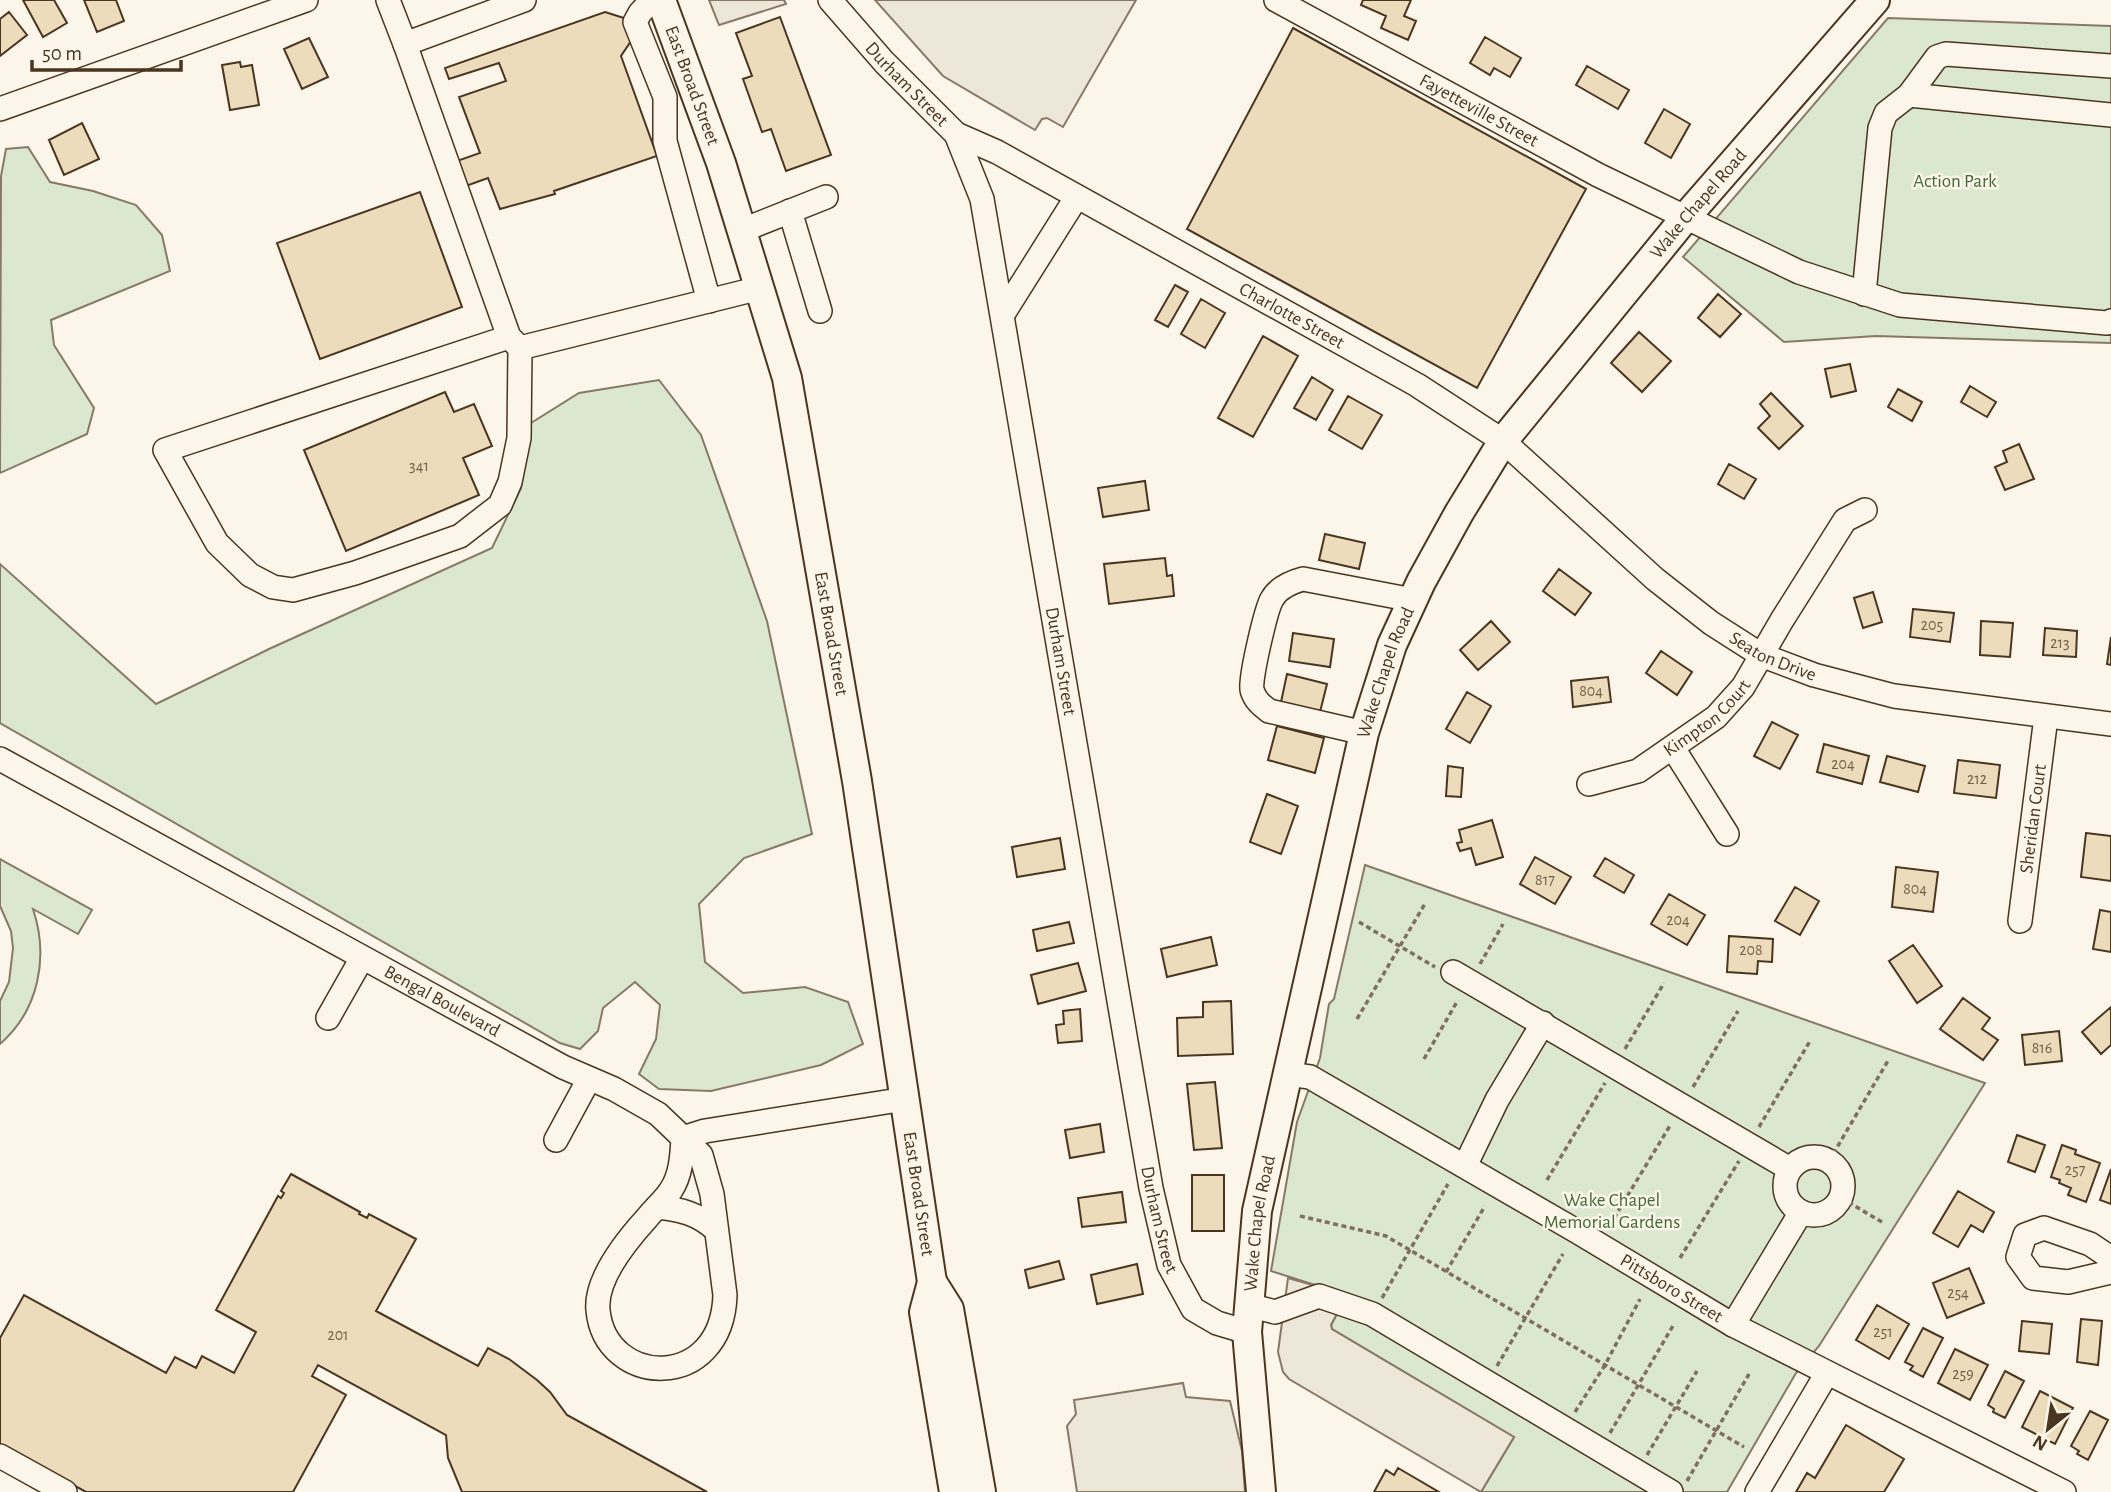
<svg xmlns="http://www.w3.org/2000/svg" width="2111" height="1492" font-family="'Alegreya Sans',sans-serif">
<rect width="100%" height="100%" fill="#fbf6e9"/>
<path fill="#dce7d0" stroke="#887966" stroke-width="2" d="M1888,18L2111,26V343L1876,336L1784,342L1683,257Z
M28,147L50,182L93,191L136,205L162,235L170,271L51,320L54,345L94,408L87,434L0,473L1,176L6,149Z
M659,380L701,435L767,621L812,834L744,858L699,904L705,962L743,993L805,987L848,1002L863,1044L821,1065L711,1091L659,1089L639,1074L656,1039L660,1005L635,982L603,1008L598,1031L580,1049L560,1043L0,723V564L156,704L269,649L492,548L521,488L531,423L579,393Z
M0,859L92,910L78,934L33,909C49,957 39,1010 0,1044V1001L9,982L13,948L11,931L0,906Z
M1365,865L1985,1083L1819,1346L1796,1373L1727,1492H1481L1514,1437L1332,1329L1331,1325L1339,1310L1337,1292L1271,1271L1297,1122L1320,1058L1329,1004L1334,999Z"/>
<path fill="#ede7d9" stroke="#887966" stroke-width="2" d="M709,0H784L786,4L719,25Z
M875,0H1136L1063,127L1047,118L1042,119L1035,130L943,76Z
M1288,1278L1337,1292L1339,1310L1331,1325L1332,1329L1514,1437L1481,1492L1289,1379L1283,1372L1278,1352Z
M1183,1383L1186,1397L1230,1401L1242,1451L1245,1492H1077L1067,1426L1076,1414L1074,1400Z"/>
<path fill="#ecdcbc" stroke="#4a3520" stroke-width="2" d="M23,0H54L67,23L43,37Z
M84,0H116L124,21L97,32Z
M1363,0H1411L1404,16L1416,21L1408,40L1381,28L1386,16L1361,5Z
M9,12L27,35L0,56V19Z
M605,12L624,18L631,41L621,56L657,156L554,191L555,194L500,209L488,178L463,187L454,162L480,153L459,97L506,81L499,63L449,79L445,68Z
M780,17L831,155L786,171L771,129L762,132L743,79L752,76L736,33Z
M1293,28L1586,189L1477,388L1187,229Z
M1485,37L1521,58L1510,77L1494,68L1490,75L1470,63Z
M309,38L328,77L302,89L284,49Z
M240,62L241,67L252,65L259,105L230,110L222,65Z
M1587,66L1629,90L1618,109L1576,85Z
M1664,109L1690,124L1671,158L1645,143Z
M82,123L99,159L64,175L49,140Z
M420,192L462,307L320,359L277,243Z
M1175,285L1188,292L1168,327L1155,320Z
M1718,294L1741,314L1720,337L1698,318Z
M1201,299L1225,313L1205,348L1181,334Z
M1639,332L1671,361L1642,392L1611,363Z
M1263,336L1298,356L1253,437L1218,418Z
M1850,364L1856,391L1831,397L1825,369Z
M1312,377L1333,390L1316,420L1294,408Z
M1970,386L1996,402L1987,417L1961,402Z
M1898,389L1922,402L1912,421L1888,407Z
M445,392L454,412L474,404L492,446L463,458L479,495L346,551L304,450Z
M1771,393L1803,426L1779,449L1758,428L1770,416L1760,404Z
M1348,396L1382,415L1362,449L1329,430Z
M2019,444L2034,479L2005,490L1995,467L2007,462L2003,451Z
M1729,464L1756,479L1744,499L1718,484Z
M1145,481L1149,510L1103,517L1098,488Z
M1325,534L1365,543L1359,569L1319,560Z
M1165,558L1167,576L1172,575L1174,596L1109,604L1104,564Z
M1559,569L1591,593L1575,615L1543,591Z
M1873,592L1882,622L1863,628L1854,598Z
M1913,609L1954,613L1950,642L1910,637Z
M1491,621L1510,642L1478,670L1460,650Z
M1981,621L2013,623L2010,657L1980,655Z
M2045,628L2077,631L2076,657L2043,655Z
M1293,633L1334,639L1330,667L1289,661Z
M2111,637V665L2107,664Z
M1661,651L1692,672L1677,695L1646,673Z
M1287,674L1327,684L1320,712L1281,702Z
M1608,677L1611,702L1573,707L1571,681Z
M1467,692L1491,706L1470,743L1446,729Z
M1772,722L1798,735L1780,769L1754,756Z
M1277,726L1324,738L1315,773L1268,760Z
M1824,744L1869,756L1862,784L1817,772Z
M1887,756L1925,766L1918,792L1880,782Z
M1958,760L2000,765L1996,798L1954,793Z
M1448,766L1463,768L1461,797L1446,796Z
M1267,794L1298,806L1281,854L1250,842Z
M1492,820L1503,857L1476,865L1471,848L1460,851L1457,843L1462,842L1459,830Z
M2086,833L2111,836V881L2081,877Z
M1060,838L1065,869L1017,877L1012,847Z
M1535,857L1571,877L1555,904L1520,884Z
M1605,858L1634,875L1624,893L1594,876Z
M1896,867L1938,872L1933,912L1892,907Z
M1795,887L1819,901L1800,935L1775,921Z
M1669,894L1705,915L1687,945L1651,924Z
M2100,910L2111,912V952L2093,949Z
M1069,922L1074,943L1037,951L1033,930Z
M1729,936L1773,939L1772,962L1758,961L1757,974L1727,972Z
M1211,937L1217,965L1167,977L1161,949Z
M1913,945L1942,986L1917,1003L1889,961Z
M1078,963L1086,991L1038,1004L1031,975Z
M1963,998L1990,1018L1982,1029L1998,1040L1983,1060L1940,1029Z
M1231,1001L1233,1054L1178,1056L1177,1018L1203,1017V1002Z
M2111,1007V1045L2101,1054L2082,1032Z
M1080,1009L1082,1041L1058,1043L1056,1025L1064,1024L1063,1011Z
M2059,1031L2062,1061L2025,1065L2022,1035Z
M1215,1082L1222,1148L1194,1150L1187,1084Z
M1100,1124L1104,1152L1070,1158L1065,1130Z
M2017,1135L2045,1145L2035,1172L2008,1162Z
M2062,1145L2076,1150L2075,1154L2100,1163L2086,1202L2068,1195L2071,1188L2059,1183L2060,1180L2051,1177Z
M2111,1169V1204L2100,1200Z
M291,1174L360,1212L359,1214L367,1218L369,1214L416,1239L376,1311L478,1366L488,1348L509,1359L537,1380L550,1392L567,1415L707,1492H462L448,1458L446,1435L318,1365L312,1376L346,1395L293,1492H86L0,1445V1338L24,1295L166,1373L175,1357L196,1368L202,1356L234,1373L256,1332L216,1310L278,1196L281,1198L284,1193L281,1191Z
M1192,1175H1224V1231H1192Z
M1958,1191L1994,1212L1983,1232L1971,1225L1958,1247L1933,1233Z
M1122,1192L1126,1222L1082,1227L1078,1198Z
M1059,1261L1064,1279L1029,1288L1025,1270Z
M1137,1264L1143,1294L1097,1304L1091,1275Z
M1969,1268L1984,1303L1947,1318L1933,1283Z
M1877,1305L1909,1324L1889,1359L1856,1340Z
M2081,1319L2102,1321L2098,1365L2077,1362Z
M2022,1321L2052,1324L2049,1354L2019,1351Z
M1923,1328L1943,1338L1923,1377L1910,1370L1913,1366L1905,1362Z
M1955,1349L1988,1365L1970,1400L1938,1383Z
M2005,1371L2024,1381L2005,1418L1993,1412L1994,1409L1988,1405Z
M2040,1391L2073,1408L2055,1444L2022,1427Z
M2090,1411L2108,1420L2088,1460L2077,1454L2079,1451L2071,1446Z
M1846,1425L1904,1459L1884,1492H1796L1807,1473L1815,1478Z
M1398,1468L1439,1492H1374L1386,1470L1394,1475Z"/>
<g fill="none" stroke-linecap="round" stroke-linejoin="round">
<defs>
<g id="minor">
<path d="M388,0L405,44L524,0"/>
<path d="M652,0L640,13L635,22L665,97V141L709,301"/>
<path id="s1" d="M830,0L884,62L956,134L982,199L1151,1188L1169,1265L1193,1309L1217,1323L1247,1332"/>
<path id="s2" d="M1276,0L1598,175L1799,272L1900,305L2107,323L2111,321"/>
<path d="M405,44L509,337L520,348L760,288"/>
<path d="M1909,95L2111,115"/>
<path d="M0,109L306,0"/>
<path id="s3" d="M956,134L997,152L1417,385L1503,441L1655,579L1711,623L1761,655L1814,675L1894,696L2111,724"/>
<path d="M790,211L820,311"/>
<path d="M743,230L826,197"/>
<path d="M1864,294L1880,128L1886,113L1909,95L1937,57L1946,54L2111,66"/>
<path d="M1003,314L1076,198"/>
<path d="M509,337L165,450L217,543L250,575L273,587L293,590L355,573L460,536L500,505L510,482L519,438L520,348"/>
<path d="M1364,733L1269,711C1261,705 1255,700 1252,690C1249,682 1266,609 1272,599C1278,588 1292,582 1303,579L1413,600"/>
<path d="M1673,748L1727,834"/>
<path id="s4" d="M0,759L563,1067L614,1089L658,1114L701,1155L712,1194L725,1295C722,1393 605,1387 598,1310C595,1279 627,1240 647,1218C655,1208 665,1200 671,1190C681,1175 682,1156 683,1138"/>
<path id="s5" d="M1589,784L1638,771L1716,717L1743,687L1782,620L1845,520L1865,510"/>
<path id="s6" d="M2020,921L2046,717"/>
<path d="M1453,972L1790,1169"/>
<path d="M328,1018L362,958"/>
<path id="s7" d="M1288,1074L1310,1077L1578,1232L1733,1325L2064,1492"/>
<path d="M683,1138L705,1131L905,1099"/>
<path d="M556,1140L589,1079"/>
<circle cx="1814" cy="1186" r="29"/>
<path d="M1465,1166L1497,1100L1543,1023"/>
<path d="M657,1207C680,1209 699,1214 716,1230"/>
<path d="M2111,1258L2090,1244L2044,1228L2025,1235L2018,1257L2033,1278L2068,1282L2111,1272"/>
<path d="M1248,1305L1275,1312L1319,1296L1372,1314L1671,1492"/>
<path d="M1733,1325L1801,1212"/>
<path d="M0,1456L65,1492"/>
<path d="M1757,1492L1827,1373"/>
</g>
<g id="major">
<path id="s8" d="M661,0L721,163L787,378L857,781L932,1282L924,1312L954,1492"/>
<path d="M932,1282L949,1309L981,1492"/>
<path id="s9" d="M1261,1492L1247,1332L1257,1211L1364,733L1392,645L1421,582L1459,513L1503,441L1685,218L1875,0"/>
</g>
</defs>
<use href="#minor" stroke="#4a3520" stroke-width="26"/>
<use href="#major" stroke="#4a3520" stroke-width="32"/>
<path stroke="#7f6f5c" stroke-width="3.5" stroke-dasharray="5 3.5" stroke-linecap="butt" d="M1359,922L1435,967
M1480,964L1503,924
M1357,1019L1426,902
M1625,1049L1664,983
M1424,1059L1458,1000
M1693,1087L1738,1011
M1759,1127L1810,1041
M1829,1161L1889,1059
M1547,1180L1605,1083
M1841,1198L1882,1222
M1300,1216L1386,1236L1744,1447
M1614,1218L1671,1124
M1680,1258L1739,1161
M1446,1272L1485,1206
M1382,1298L1448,1184
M1497,1366L1563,1254
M1575,1412L1605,1365L1640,1299
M1610,1433L1674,1324
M1647,1455L1697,1371
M1687,1481L1749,1374"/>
<use href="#minor" stroke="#fbf6e9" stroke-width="23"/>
<use href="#major" stroke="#fbf6e9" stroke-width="28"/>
</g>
<g text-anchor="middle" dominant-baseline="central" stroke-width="5" stroke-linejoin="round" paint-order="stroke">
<g font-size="16" fill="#725f47">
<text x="419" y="466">341</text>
<text x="1932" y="625">205</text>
<text x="2060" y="643">213</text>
<text x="1591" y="691">804</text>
<text x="1843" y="764">204</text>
<text x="1977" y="779">212</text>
<text x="1545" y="880">817</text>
<text x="1915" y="889">804</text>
<text x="1678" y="920">204</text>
<text x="1751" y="950">208</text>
<text x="2042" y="1048">816</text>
<text x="2075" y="1170">257</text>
<text x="1958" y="1293">254</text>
<text x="1883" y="1332">251</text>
<text x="338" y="1335">201</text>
<text x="1963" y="1374">259</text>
</g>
<g font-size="19" fill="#4a3520" stroke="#fbf6e9">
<text stroke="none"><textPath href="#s1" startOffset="114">Durham Street</textPath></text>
<text stroke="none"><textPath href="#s8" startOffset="91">East Broad Street</textPath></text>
<text stroke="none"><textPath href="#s2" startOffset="231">Fayetteville Street</textPath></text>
<text stroke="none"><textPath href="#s9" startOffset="1404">Wake Chapel Road</textPath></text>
<text stroke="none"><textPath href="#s3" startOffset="382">Charlotte Street</textPath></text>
<text stroke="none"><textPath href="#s8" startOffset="658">East Broad Street</textPath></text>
<text stroke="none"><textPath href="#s3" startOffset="975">Seaton Drive</textPath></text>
<text stroke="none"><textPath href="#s1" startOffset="723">Durham Street</textPath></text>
<text stroke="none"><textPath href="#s9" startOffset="836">Wake Chapel Road</textPath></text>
<text stroke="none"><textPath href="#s5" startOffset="138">Kimpton Court</textPath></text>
<text stroke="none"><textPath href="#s6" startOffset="103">Sheridan Court</textPath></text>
<text stroke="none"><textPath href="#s4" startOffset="504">Bengal Boulevard</textPath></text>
<text stroke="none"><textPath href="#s8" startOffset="1225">East Broad Street</textPath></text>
<text stroke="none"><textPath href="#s1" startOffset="1290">Durham Street</textPath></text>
<text stroke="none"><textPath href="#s9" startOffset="270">Wake Chapel Road</textPath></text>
<text stroke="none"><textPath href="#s7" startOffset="441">Pittsboro Street</textPath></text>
</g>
<g font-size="19" fill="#436837" stroke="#fbf6e9">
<text x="1955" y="181">Action Park</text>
<text x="1612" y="1200">Wake Chapel<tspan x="1612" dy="22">Memorial Gardens</tspan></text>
</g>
</g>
<g transform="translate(2048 1429) rotate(210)" stroke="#fbf6e9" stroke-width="5" paint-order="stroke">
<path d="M0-5L12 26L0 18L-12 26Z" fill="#4a3520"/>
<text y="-10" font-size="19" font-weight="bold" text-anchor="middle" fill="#4a3520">N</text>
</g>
<path d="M32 60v10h149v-10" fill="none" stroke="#4a3520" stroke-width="3.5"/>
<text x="42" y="60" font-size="21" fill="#4a3520" stroke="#fbf6e9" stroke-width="5" paint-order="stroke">50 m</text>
</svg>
